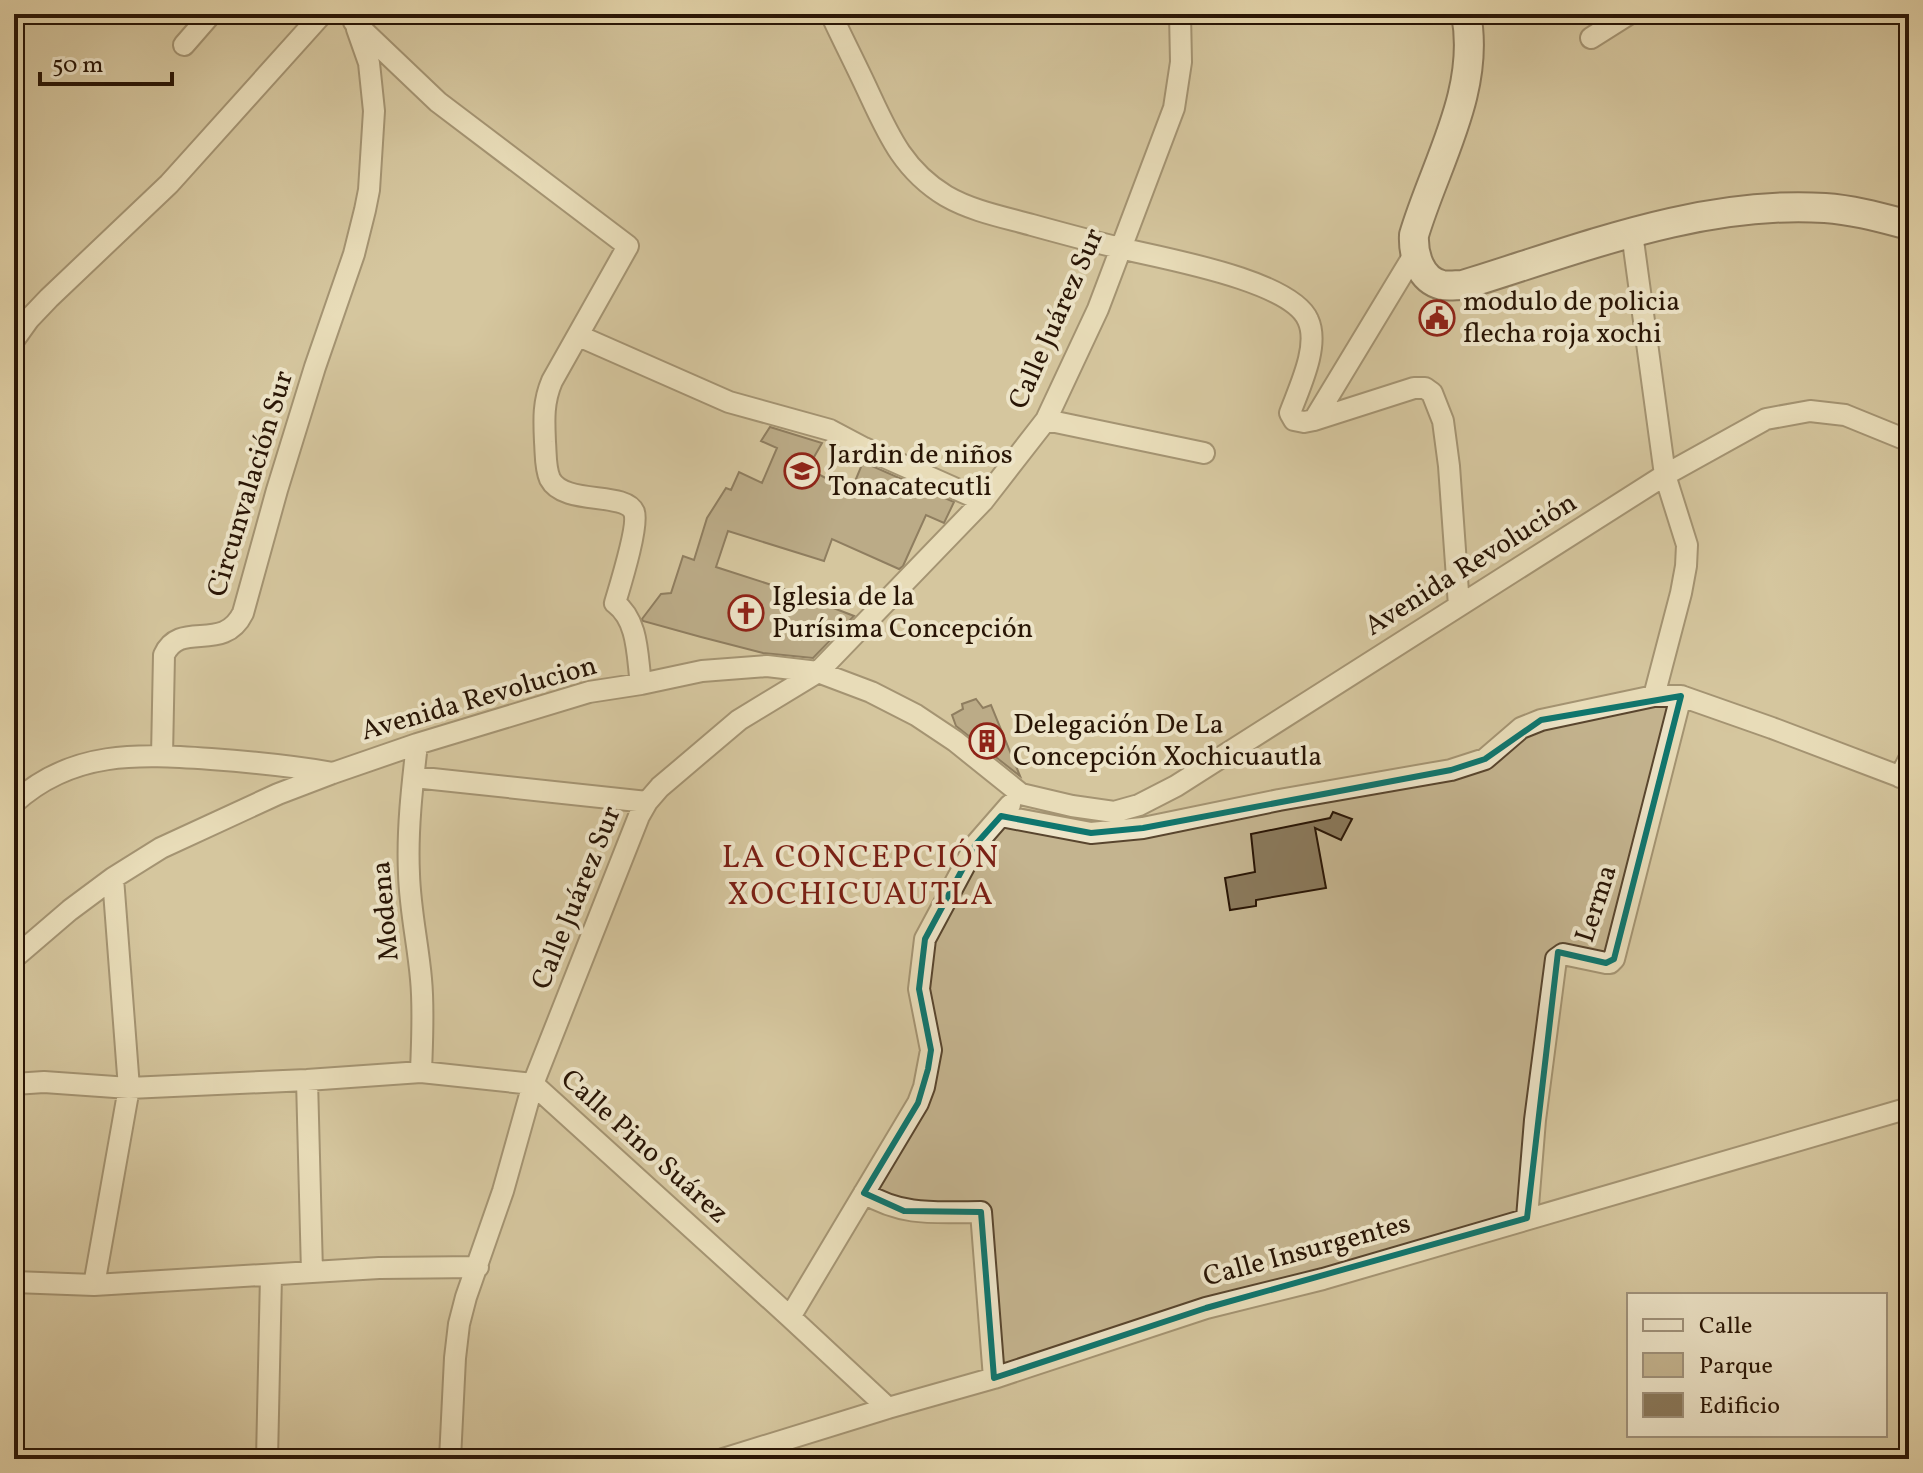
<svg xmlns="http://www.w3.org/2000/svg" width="1923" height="1473" font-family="Vollkorn,serif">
<rect width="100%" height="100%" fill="#e4d5ab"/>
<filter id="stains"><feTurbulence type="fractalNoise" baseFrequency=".0025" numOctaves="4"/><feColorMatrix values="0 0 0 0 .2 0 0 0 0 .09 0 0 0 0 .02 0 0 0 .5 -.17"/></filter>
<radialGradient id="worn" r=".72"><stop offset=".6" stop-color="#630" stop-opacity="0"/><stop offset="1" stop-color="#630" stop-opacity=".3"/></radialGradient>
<path fill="#c4b48f" stroke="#76644a" stroke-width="2" fill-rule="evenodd" d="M14,14H1909V1459H14ZM1629,1295H1885V1435H1629Z"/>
<path fill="#8a795b" stroke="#291505" stroke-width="2" d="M770,427L822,443L810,464L814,466L812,471L851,491L863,462L954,502L944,523L926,515L903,566L899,569L832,539L824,561L728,531L716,567L787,590L854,616L813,658L763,653L701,637L643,621L642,619L661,594L671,593L683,556L694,560L707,518L726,488L731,490L739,472L762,483L777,448L761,441Z
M976,699L983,708L991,705L1020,776L956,726L952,715L963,709L962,704Z
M1333,812L1352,819L1341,840L1315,828L1326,888L1256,900V906L1230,910L1225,878L1255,872L1251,834L1330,818Z"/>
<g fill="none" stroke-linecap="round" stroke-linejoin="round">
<defs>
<path id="street" d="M831,14C843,40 856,65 868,91C888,134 903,170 946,196C972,211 1003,217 1032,225C1061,233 1090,241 1120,248C1161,258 1291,280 1308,320C1320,346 1299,388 1290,413L1294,420L1304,422L1314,420L1414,388H1425L1432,393L1443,421L1449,466L1459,606
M354,22L438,102L628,246L552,381C543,402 544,420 545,442C546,454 545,468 550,479C564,506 625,491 634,512C639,525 620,586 615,603C639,621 637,657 641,684
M1591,38L1629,14
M184,45L211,14
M1632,233L1665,475L1687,545L1686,566L1681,593L1654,696
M579,336L729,402L830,430L864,448L983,501
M14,340L29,319L49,298L169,184L322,14
M1046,420L1204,453
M1314,420L1415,253
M417,744C412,787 407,831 409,874C410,910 418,944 421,979C424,1010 422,1041 421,1072
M162,756L164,655C180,619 223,654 243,613L277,490L315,367L354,254L365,210L369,190L374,111L369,63L357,29
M414,777L647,802
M1900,777L1909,759
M14,803C72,750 138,754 211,759C252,762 292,766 333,773
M1001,816L1091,833L1143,828L1279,800L1451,770L1485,759L1521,728L1541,720L1654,696H1681L1772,728L1909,780
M14,958L70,910L113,878L161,848L278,794L333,773L417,744L589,692L641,684L702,671L767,666L818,672L871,692L916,715L955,741L1021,794L1072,806L1114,812L1139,805L1176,786L1665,475L1766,419L1810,411L1845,415L1909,441
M307,1080L312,1272
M14,1084L44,1082L129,1088L307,1080L421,1072L533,1084L790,1317L888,1408
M864,1193C904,1217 937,1212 981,1212L994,1378
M1527,1218L1535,1120L1556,959L1563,954L1606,963H1610L1614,959L1681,696
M14,1282L94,1285L379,1268L478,1267
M94,1285L129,1088L113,878
M790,1317L918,1103L924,1087L931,1050L919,989L925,939L976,844L1010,805
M267,1459L271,1275
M450,1459L455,1358L459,1324L466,1297L503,1191L533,1084L639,816L647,802L660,787L739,720L818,672L983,501L1046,420L1098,309L1174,108L1181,62L1180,14
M723,1459L888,1408L994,1378L1206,1308L1323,1279L1909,1108"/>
<path id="secondary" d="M1466,14C1481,91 1435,164 1414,235C1413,254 1420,280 1442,285C1449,286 1456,285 1463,285C1580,249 1701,200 1825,208C1854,210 1882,218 1909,225"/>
</defs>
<use href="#street" stroke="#58452e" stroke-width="24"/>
<use href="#secondary" stroke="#291505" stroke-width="32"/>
<use href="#street" stroke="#ede4c8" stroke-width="20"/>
<use href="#secondary" stroke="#ede4c8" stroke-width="28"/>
</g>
<path d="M0 0H1923V1473H0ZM1681,696L1614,959L1606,963L1558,952L1527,1218L1206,1308L994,1378L981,1212L904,1211L864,1193L918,1103L928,1069L931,1050L919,989L925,939L976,844L1001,816L1091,833L1143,828L1451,770L1485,759L1541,720Z" fill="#e4d5ab" fill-opacity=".55" fill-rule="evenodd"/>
<path fill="none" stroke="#0f766e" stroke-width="6" stroke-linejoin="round" d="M1681,696L1614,959L1606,963L1558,952L1527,1218L1206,1308L994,1378L981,1212L904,1211L864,1193L918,1103L928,1069L931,1050L919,989L925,939L976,844L1001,816L1091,833L1143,828L1451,770L1485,759L1541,720Z"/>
<defs>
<symbol id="civic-ring" viewBox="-11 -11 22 22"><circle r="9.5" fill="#ede4c8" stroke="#8f2418" stroke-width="1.5"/><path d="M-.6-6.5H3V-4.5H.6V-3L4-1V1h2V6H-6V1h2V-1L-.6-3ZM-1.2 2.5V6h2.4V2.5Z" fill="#8f2418"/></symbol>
<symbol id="school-ring" viewBox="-11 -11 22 22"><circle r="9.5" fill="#ede4c8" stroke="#8f2418" stroke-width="1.5"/><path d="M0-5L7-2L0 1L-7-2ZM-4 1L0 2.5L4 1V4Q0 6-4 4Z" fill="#8f2418"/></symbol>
<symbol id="church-ring" viewBox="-11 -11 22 22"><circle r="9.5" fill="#ede4c8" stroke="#8f2418" stroke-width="1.5"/><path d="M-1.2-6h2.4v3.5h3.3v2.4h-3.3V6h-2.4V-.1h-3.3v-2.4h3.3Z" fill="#8f2418"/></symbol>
<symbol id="building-ring" viewBox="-11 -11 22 22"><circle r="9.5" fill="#ede4c8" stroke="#8f2418" stroke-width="1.5"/><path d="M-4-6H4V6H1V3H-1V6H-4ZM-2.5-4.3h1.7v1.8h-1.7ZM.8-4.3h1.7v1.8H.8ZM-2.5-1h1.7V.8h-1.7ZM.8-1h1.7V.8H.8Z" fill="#8f2418"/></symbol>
</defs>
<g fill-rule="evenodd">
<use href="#civic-ring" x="1417" y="298" width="40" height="40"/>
<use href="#school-ring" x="782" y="451" width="40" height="40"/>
<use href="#church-ring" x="726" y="593" width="40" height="40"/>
<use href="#building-ring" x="967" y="721" width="40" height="40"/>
</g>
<g text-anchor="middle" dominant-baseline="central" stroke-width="8" stroke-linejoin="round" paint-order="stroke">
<g font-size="28" fill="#291505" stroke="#ede4c8" text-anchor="start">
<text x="1463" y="302">modulo de policia<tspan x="1463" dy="32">flecha roja xochi</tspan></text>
<text x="828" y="455">Jardin de niños<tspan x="828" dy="32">Tonacatecutli</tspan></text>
<text x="772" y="597">Iglesia de la<tspan x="772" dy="32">Purísima Concepción</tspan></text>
<text x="1013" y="725">Delegación De La<tspan x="1013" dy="32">Concepción Xochicuautla</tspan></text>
</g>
<g font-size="28" fill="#291505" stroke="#ede4c8">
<text transform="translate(1057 319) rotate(-66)">Calle Juárez Sur</text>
<text transform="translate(251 484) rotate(-73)">Circunvalación Sur</text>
<text transform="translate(1471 565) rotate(-32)">Avenida Revolución</text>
<text transform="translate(479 699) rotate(-16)">Avenida Revolucion</text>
<text transform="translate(577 898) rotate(-68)">Calle Juárez Sur</text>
<text transform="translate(1597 904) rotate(-72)">Lerma</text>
<text transform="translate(386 911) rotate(-95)">Modena</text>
<text transform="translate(644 1147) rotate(42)">Calle Pino Suárez</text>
<text transform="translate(1307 1251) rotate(-15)">Calle Insurgentes</text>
</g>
<g font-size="32" letter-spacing="2" fill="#7a1f14" stroke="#ede4c8">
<text x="861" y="859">LA CONCEPCIÓN<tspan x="861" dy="37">XOCHICUAUTLA</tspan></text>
</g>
</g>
<rect width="1923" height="1473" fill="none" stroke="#e4d5ab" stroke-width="48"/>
<rect x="16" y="16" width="1891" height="1441" fill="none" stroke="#291505" stroke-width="4"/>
<rect x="24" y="24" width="1875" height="1425" fill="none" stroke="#291505" stroke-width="2"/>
<rect x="1627" y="1293" width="260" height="144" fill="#ede4c8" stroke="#9f917a" stroke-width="2"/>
<rect x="1643" y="1319" width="40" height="12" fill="#ede4c8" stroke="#9f917a" stroke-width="2"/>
<text x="1699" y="1333" font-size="24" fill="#291505">Calle</text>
<rect x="1643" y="1353" width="40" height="24" fill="#c4b48f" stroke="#9f917a" stroke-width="2"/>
<text x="1699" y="1373" font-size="24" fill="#291505">Parque</text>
<rect x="1643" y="1393" width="40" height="24" fill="#8a795b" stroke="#9f917a" stroke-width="2"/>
<text x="1699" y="1413" font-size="24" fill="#291505">Edificio</text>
<path d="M40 72v12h132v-12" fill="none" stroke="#291505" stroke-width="4"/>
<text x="52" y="72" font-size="24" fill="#291505" stroke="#ede4c8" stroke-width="6" paint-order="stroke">50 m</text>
<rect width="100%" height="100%" filter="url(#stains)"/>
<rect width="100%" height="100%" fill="url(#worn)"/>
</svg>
